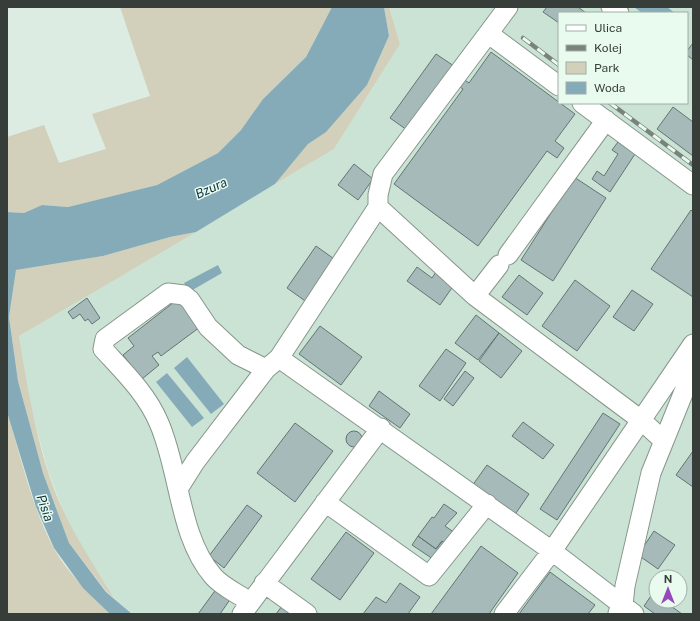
<svg xmlns="http://www.w3.org/2000/svg" width="700" height="621" font-family="'Public Sans',sans-serif">
<rect width="100%" height="100%" fill="#dcece2"/>
<path fill="#cbe3d5" fill-rule="evenodd" d="M389,7H693V614H132L114,598L83,549L63,510L48,470L33,416L19,336L334,149L400,44ZM559,13H687V103H559ZM656,577H680V601H656Z"/>
<path fill="#d2cfbb" d="M120,7H332L306,57L263,99L241,130L218,153L157,185L68,207L42,205L24,213L7,212V137L44,125L59,163L106,149L92,114L150,96Z
M384,7H389L400,44L334,149L275,184L308,144L326,131L367,85L389,36Z
M196,232L19,336C29,394 38,456 63,510C78,541 96,569 114,598L107,592L69,543L43,473L18,381L9,317L16,270L103,256L170,237Z
M7,412C21,457 31,505 53,547C67,573 90,594 110,614H7Z"/>
<path fill="#86abb8" d="M332,7H384L389,36L367,85L326,132L308,144L275,184L196,232L170,237L103,256L16,270L9,317L18,381L43,473L69,543L106,592L132,614H110L83,588L54,548L36,507L7,412V212L24,213L42,205L68,207L157,185L218,153L241,130L263,99L306,57Z
M634,7H667L675,13H642Z
M218,265L222,273L189,292L184,283Z
M187,357L224,404L211,414L174,368Z
M167,373L204,418L192,427L156,382Z"/>
<path fill="#a6bbb9" stroke="#627573" d="M547,7H578L586,13H559V23L543,12Z
M693,43V60L687,55V51Z
M491,52L575,114L555,141L564,148L557,158L547,151L478,246L394,184L463,89L457,85L462,78L469,83Z
M436,54L454,66L407,130L390,118Z
M673,107L693,122V156L657,129Z
M618,142L635,154L610,192L592,179L597,171L604,176L618,154L612,150Z
M354,164L373,179L358,200L338,185Z
M574,177L606,198L553,281L521,260Z
M691,210L693,212V297L651,269Z
M316,246L337,261L308,303L287,288Z
M417,267L432,278L438,269L456,282L440,305L407,281Z
M519,275L543,293L527,315L502,297Z
M575,280L610,306L577,351L542,326Z
M632,290L653,304L634,331L613,317Z
M87,298L100,318L92,324L88,319L85,321L80,314L73,319L68,312Z
M178,299L200,327L161,356L158,352L152,356L159,365L142,379L123,355L134,346L128,338Z
M476,315L499,333L478,360L455,343Z
M320,326L362,357L341,385L299,354Z
M499,333L522,351L501,378L479,361Z
M446,349L466,363L440,401L419,386Z
M465,371L474,378L453,406L444,399Z
M379,391L410,414L400,428L369,406Z
M603,413L620,424L557,520L540,509Z
M523,422L554,445L543,459L512,436Z
M295,423L333,451L295,502L257,473Z
M346 439a8 8 0 1 1 16 0a8 8 0 1 1-16 0Z
M693,451V487L676,475Z
M487,465L529,494L514,516L472,486Z
M444,504L457,513L445,526L455,533L447,545L442,541L436,549L418,536L432,517L434,518Z
M247,505L262,516L224,568L209,556Z
M654,531L675,545L658,569L638,555Z
M346,532L374,553L340,600L311,579Z
M418,536L436,549L442,541L447,545L436,561L412,545Z
M481,546L518,573L489,614H431Z
M550,572L595,605L588,614H519Z
M400,583L420,597L408,614H363L376,597L386,603Z
M217,588L231,598L220,614H198Z
M653,593L656,596V601H664L682,614H655L644,606Z
M282,606L294,614H276Z"/>
<g fill="none" stroke-linecap="round" stroke-linejoin="round">
<defs>
<path id="minor" d="M508,7L383,174L378,195V207L475,296L641,420L664,441
M611,7L619,13
M489,34L559,86
M582,103L693,185
M508,255L606,120
M475,296L499,265
M279,358L552,551L504,614
M178,489L195,462L266,369L279,358L378,207
M325,502L429,576L487,504
M264,583L307,614
M250,602C239,594 222,587 213,576C179,537 180,471 159,423C147,394 124,372 103,349L105,339L168,293L184,295L190,300L208,327L238,355L266,369
M618,613L623,606L625,586L651,473L693,369
M242,614L381,428
M634,614L552,551L693,344"/>
</defs>
<use href="#minor" stroke="#86968c" stroke-width="21"/>
<use href="#minor" stroke="#fff" stroke-width="19"/>
<defs>
<path id="rail" d="M523,38L559,65
M610,103L693,165"/>
</defs>
<use href="#rail" stroke="#79837c" stroke-width="4.5"/>
<use href="#rail" stroke="#e9faef" stroke-width="3" stroke-dasharray="9" stroke-linecap="butt"/>
</g>
<g text-anchor="middle" dominant-baseline="central" stroke-width="3" stroke-linejoin="round" paint-order="stroke">
<g font-size="13" font-style="italic" fill="#0d323c" stroke="#e9faef">
<text transform="translate(211 188) rotate(-24)">Bzura</text>
<text transform="translate(45 508) rotate(71)">Pisia</text>
</g>
</g>
<rect width="700" height="621" fill="none" stroke="#373d39" stroke-width="16"/>
<rect x="558" y="12" width="130" height="92" fill="#e9faef" stroke="#a2aea6"/>
<rect x="566" y="25" width="20" height="6" fill="#ffffff" stroke="#a2aea6"/>
<text x="594" y="32" font-size="12" fill="#373d39">Ulica</text>
<rect x="566" y="45" width="20" height="6" fill="#79837c" stroke="#a2aea6"/>
<text x="594" y="52" font-size="12" fill="#373d39">Kolej</text>
<rect x="566" y="62" width="20" height="12" fill="#d2cfbb" stroke="#a2aea6"/>
<text x="594" y="72" font-size="12" fill="#373d39">Park</text>
<rect x="566" y="82" width="20" height="12" fill="#86abb8" stroke="#a2aea6"/>
<text x="594" y="92" font-size="12" fill="#373d39">Woda</text>
<g transform="translate(668 589)"><circle r="19" fill="#e9faef" stroke="#a2aea6"/>
<path d="M0-3L7 15L0 10L-7 15Z" fill="#9549ba"/>
<text y="-6" font-size="11" font-weight="bold" text-anchor="middle" fill="#373d39">N</text>
</g>
</svg>
